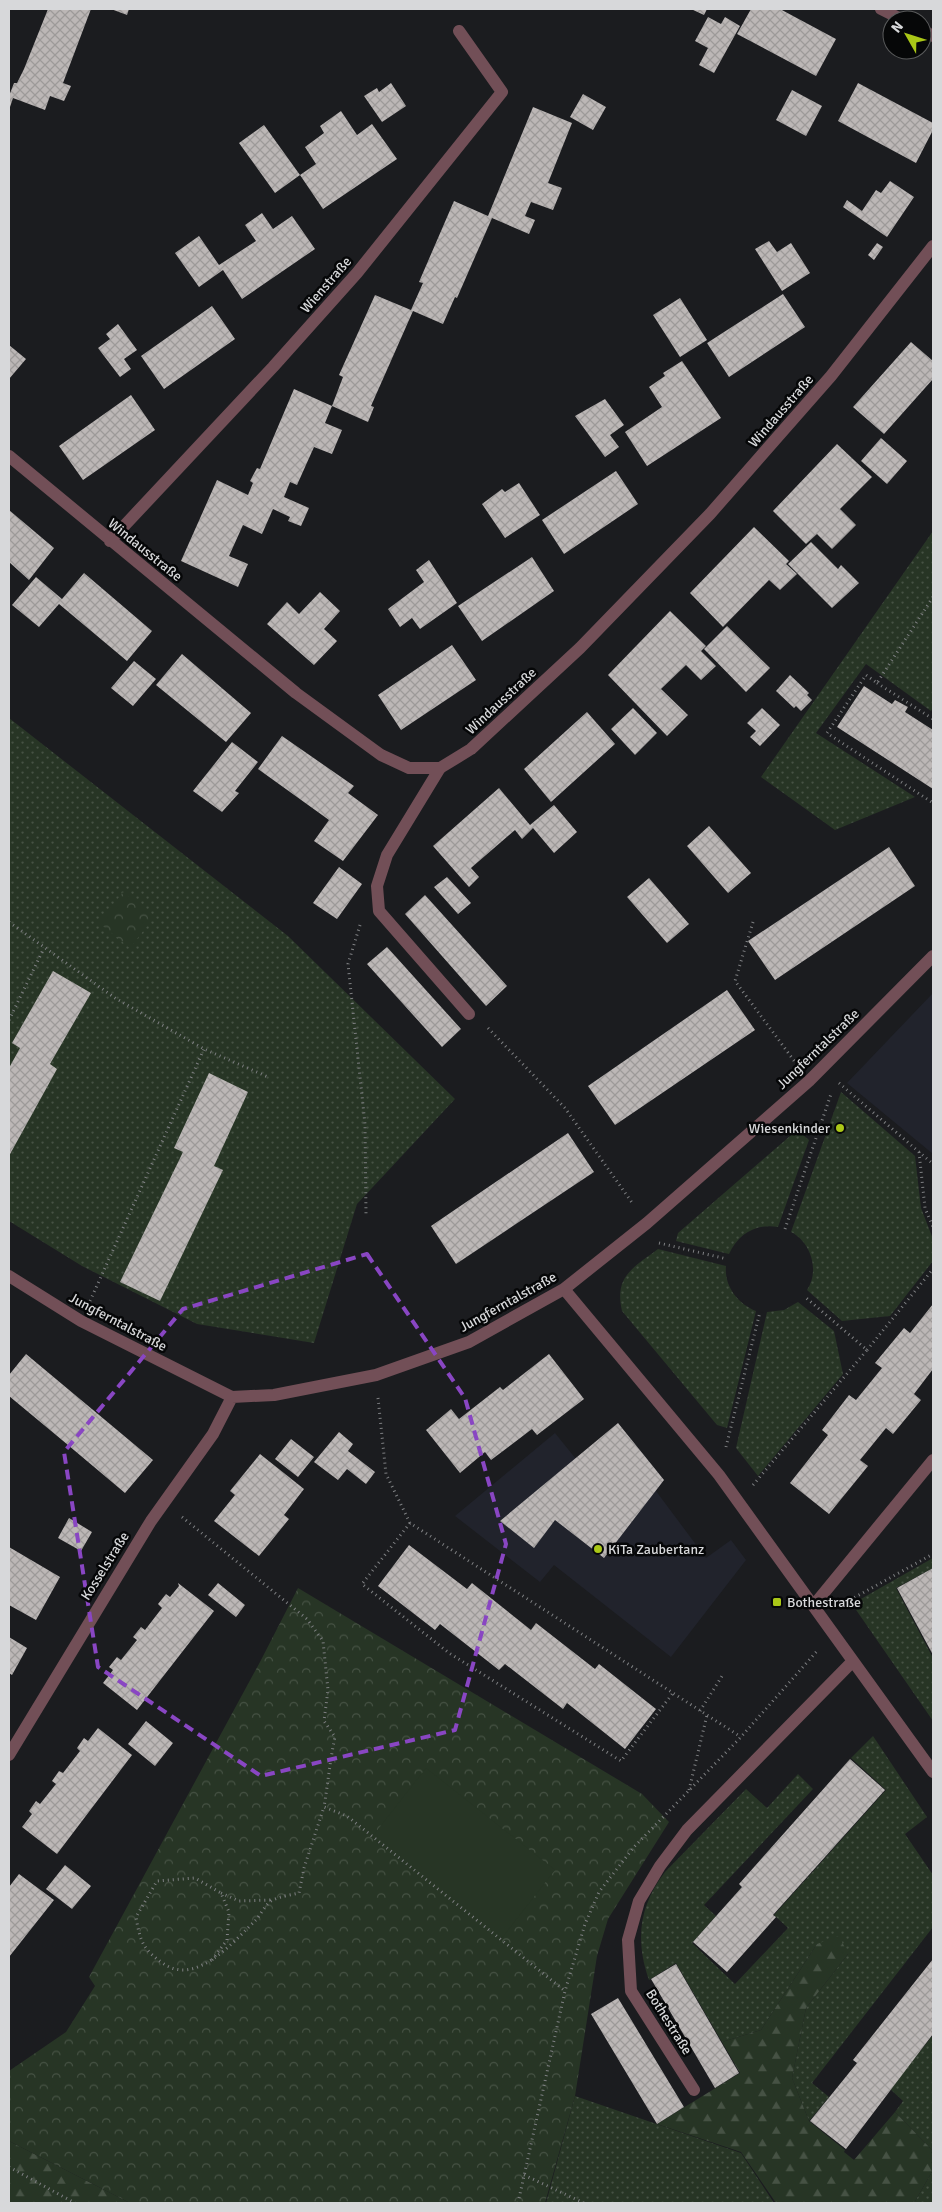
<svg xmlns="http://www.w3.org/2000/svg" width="942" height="2212" font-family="Signika,sans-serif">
<defs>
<pattern id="grass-dots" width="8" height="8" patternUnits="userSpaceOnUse" patternTransform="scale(1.25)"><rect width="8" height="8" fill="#273525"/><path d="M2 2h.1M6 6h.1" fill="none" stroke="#465244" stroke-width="1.8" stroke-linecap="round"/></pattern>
<pattern id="forest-firs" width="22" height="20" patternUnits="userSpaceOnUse" patternTransform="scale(1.25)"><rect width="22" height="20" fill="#273525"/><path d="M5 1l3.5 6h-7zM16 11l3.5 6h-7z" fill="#465244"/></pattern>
<pattern id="park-crowns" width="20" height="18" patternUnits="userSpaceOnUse" patternTransform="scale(1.25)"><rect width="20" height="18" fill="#273525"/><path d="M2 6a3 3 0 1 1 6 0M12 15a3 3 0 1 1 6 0" fill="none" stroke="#465244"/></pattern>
<pattern id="building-cross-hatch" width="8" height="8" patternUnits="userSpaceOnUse" patternTransform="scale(1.25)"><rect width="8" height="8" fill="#bcb7b6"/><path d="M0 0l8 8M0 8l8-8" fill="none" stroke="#9d9a99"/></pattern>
</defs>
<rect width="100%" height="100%" fill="#1b1c1f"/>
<path fill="#21232c" d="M933,993V1154L847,1083Z
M618,1423L664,1480L656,1491L706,1558L731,1540L746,1560L671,1657L554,1565L540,1582L455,1516L555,1433L576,1459Z"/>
<path fill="url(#grass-dots)" d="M933,531V708L931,711L866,664L816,733L915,797L835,830L761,777Z
M9,718L288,936L455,1099L357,1204L314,1343L197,1324L82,1266L9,1221Z
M841,1092L915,1156L921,1208L933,1239V1261L890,1316L842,1321L807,1290C820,1271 811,1242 791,1232Z
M797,1130L809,1140L778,1227C756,1223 738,1234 729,1254L676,1241L678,1233Z
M658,1249L726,1266C724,1286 738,1304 756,1311L727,1428L717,1425L622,1311C614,1276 633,1268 658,1249Z
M798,1302L834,1331L843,1374L758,1476L736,1448L767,1312L784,1310Z
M933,1558V1568L896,1588L933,1658V1721L852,1604Z
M873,1736L927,1817L905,1834L933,1875V1927L812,2083L829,2097L809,2121L792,2078L806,2008L848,1954L817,1944L761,2030L722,2042L676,1963L649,1980C635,1940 639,1906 665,1872L746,1789L767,1808L798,1774L813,1789L704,1905L716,1916L692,1943L735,1984L788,1928L774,1915L886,1790L851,1758Z
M933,2035V2151L895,2112L903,2101L890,2089Z
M575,2096L741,2153L774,2203H546Z
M933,2170V2203H914Z"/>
<path fill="url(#forest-firs)" d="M839,1936L848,1954L806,2008L792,2078L809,2121L845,2150L844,2152L854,2160L895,2112L933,2151V2170L914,2203H776L741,2152L657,2124L740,2073L722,2042L761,2030L817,1944Z
M9,2141L130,2203H9Z"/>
<path fill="url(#park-crowns)" d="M123,892L154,917L130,948L99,923Z
M298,1588L642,1794L669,1822L608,1919L597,1956L575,2096L545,2203H130L9,2141V2071L66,2032L95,1986L89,1977L260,1662Z"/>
<path fill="#273525" d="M426,1768L555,1870L501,1939L372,1837Z"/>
<path fill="url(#building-cross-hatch)" d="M48,9H91L63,83L71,86L64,101L50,96L45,110L13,98L9,110V96L14,83H17L24,69Z
M111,9H129L127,15Z
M691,9H707L704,15Z
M751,9H780L836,39L816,76L737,34Z
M708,17L721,24L725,17L740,26L714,73L699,65L708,48L695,41Z
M391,83L406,106L382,122L364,96L377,88L379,92Z
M858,83L933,123V130L916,163L838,121Z
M792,90L822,106L806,136L776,120Z
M583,94L606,107L593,130L570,117Z
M533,107L572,123L548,183L562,188L553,210L531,202L525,216L535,220L529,234L492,218L457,298L455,297L443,324L413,311L371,406L374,407L368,422L332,406L343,377L339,375L375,295L411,310L423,283L419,282L454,201L488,216Z
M341,111L357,135L372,124L397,159L323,209L300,175L316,164L305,147L324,133L320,126Z
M264,125L300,175L275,193L239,143Z
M890,181L914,197L887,237L843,207L847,200L862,211L876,190L881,193Z
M262,213L273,229L292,216L315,249L242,299L223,270L199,287L175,253L199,236L219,265L256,241L245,225Z
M769,241L777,252L791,243L810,273L782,291L755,249Z
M877,243L883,247L874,260L868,255Z
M783,294L805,327L729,377L707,343Z
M680,298L707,340L680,357L653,315Z
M212,306L235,339L164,389L141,356Z
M118,324L137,350L124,359L131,369L120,377L98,348L110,339L106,334Z
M911,342L933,361V379L884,434L853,407Z
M9,345L26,359L9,379Z
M682,361L721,418L647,466L625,432L662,407L649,387L665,376L663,373Z
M294,389L332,406L325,423L342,430L332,454L314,447L297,485L290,482L284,497L309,508L301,526L288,521L290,517L273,509L262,534L243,525L229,556L248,564L238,587L181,561L217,480L248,495L253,483L250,481L257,468L260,469Z
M131,395L155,430L83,480L59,446Z
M605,399L624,425L610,435L619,447L605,457L575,416Z
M881,438L907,461L887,484L861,461Z
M837,444L872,477L840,509L856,525L832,549L817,534L806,544L773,511Z
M616,471L638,504L564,554L542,520Z
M519,483L540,515L505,538L482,504L502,489L505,492Z
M9,510L54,548L29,580L9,562Z
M754,527L789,561L786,564L797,574L780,590L769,580L723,627L690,593Z
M811,542L838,569L841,565L859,583L832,608L788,564Z
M532,557L554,591L482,641L458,606Z
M429,560L457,603L420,629L412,618L400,627L388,609L424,582L416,570Z
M84,573L152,631L127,661L59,604L39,627L12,605L36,577L62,599Z
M320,592L340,611L324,629L337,641L314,665L267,624L287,602L299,614Z
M670,611L706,646L701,651L716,666L701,680L686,665L661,689L688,715L667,736L608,675Z
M727,626L770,668L746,692L704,649Z
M452,645L476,680L401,730L378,695Z
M182,654L251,713L226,742L156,685Z
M134,661L156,679L133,706L111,688Z
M790,675L809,693L807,695L812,700L801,711L796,706L794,708L776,691Z
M864,686L892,704L895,700L908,707L905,712L933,730V789L837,727Z
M633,708L657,733L635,755L611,729Z
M762,708L780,725L760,746L750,737L756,731L747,723Z
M587,712L615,744L551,802L524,769Z
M282,736L354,786L348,793L378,815L343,861L314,841L329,820L258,769Z
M232,742L258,762L235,791L239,793L222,812L193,791Z
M499,788L530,825L554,805L577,832L554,853L533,828L522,839L515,830L471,868L479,877L469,887L433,846Z
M709,826L751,873L728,893L687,846Z
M889,847L915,886L775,980L748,941Z
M339,867L362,884L337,919L313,903Z
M447,877L471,903L458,914L434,887Z
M649,878L689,924L667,943L627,897Z
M425,895L507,986L486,1006L405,914Z
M387,947L461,1029L442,1047L367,964Z
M53,971L91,993L50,1064L57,1069L9,1156V1068L20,1048L12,1043Z
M727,990L755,1030L615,1125L588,1086Z
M209,1073L248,1092L214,1166L223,1170L160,1301L120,1282L183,1152L174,1148Z
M568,1133L594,1172L456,1264L431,1226Z
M933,1304V1369L914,1394L921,1400L893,1434L886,1428L860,1460L868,1466L829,1514L790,1483L828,1435L822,1430L849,1395L856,1400L882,1368L875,1363L904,1328L910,1333Z
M26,1354L153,1460L125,1493L62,1440L83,1415L62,1440L9,1396V1375Z
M549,1354L584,1399L537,1435L532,1429L491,1460L485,1452L460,1473L426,1430L451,1409L459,1419L500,1387L503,1390Z
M618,1423L664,1480L604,1558L555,1520L534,1548L500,1521Z
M339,1432L353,1444L348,1451L375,1472L366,1484L347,1469L338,1480L314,1462Z
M291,1439L314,1457L298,1477L275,1459Z
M260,1454L304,1489L284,1515L289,1519L259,1556L214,1521L235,1495L230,1491Z
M69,1518L92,1532L81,1551L58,1538Z
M409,1545L467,1589L472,1583L531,1630L536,1623L595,1669L599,1664L656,1709L625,1749L567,1703L563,1709L505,1664L499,1670L440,1624L435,1630L378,1586Z
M9,1547L60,1577L36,1620L9,1605Z
M933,1568V1655L897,1588Z
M178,1583L214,1611L137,1710L103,1683L113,1670L109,1667L117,1657L121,1660L137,1640L133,1637L141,1627L145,1630L162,1608L158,1604L166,1594L170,1597L179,1586Z
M218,1583L245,1605L236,1617L208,1595Z
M9,1637L27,1648L12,1675L9,1673Z
M146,1721L173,1743L155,1766L128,1744Z
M98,1728L132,1755L57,1854L22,1827L32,1814L29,1811L36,1801L40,1804L56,1784L52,1781L59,1771L63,1773L80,1751L77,1748L84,1738L88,1741Z
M850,1759L885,1790L773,1915L776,1917L727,1972L693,1942L742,1887L739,1884Z
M65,1865L91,1886L72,1909L46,1889Z
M19,1874L54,1900L9,1957V1887Z
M933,1959V2034L846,2149L810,2121L857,2063L853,2060Z
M676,1964L739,2073L715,2088L651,1979Z
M618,1998L684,2107L657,2124L591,2014Z"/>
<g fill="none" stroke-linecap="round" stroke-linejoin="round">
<path stroke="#7f8083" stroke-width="3" stroke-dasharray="1 4" stroke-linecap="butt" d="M933,597L877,683L866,675L827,733L933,803
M877,683L933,719
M9,922L115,998L204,1049L268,1077
M753,922L735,981L795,1062
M360,925L348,964L365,1124L366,1214
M9,1020L44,948
M488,1028L565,1108L633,1204
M839,1083L933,1164
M919,1152L925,1208L933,1227
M785,1229L831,1094
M659,1243L727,1259
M90,1301L204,1049
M867,1350L933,1269
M378,1398L386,1474L410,1523L741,1737
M726,1447L760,1312
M753,1485L867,1350L804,1296
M182,1517L307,1619L323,1641L328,1690L324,1721L335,1737C330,1760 328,1783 324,1807L347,1816L565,1991
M410,1523L362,1584L449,1653L621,1761L673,1693
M850,1600L933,1554
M700,1711L722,1676
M689,1790L707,1715
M221,1893L239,1901L271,1900
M212,1960L227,1940L229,1912L221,1893L195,1878L157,1881L136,1917C140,1941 143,1950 164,1964C197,1986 234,1941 256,1920C261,1914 266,1903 273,1900C281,1896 291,1895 299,1893L304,1868L324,1807
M9,2167L75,2203
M524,2175L584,2203
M518,2203L565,1991L585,1924L599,1892L634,1847L741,1737L817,1651"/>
<path stroke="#724f57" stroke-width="12" d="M440,768L387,855L377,886L379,911L469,1014"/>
<path stroke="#724f57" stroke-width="12" d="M881,9L903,20
M922,30L933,36
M9,456L296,693L381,755L409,768H440L471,749L580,648L710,514L831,376L933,246
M110,541L273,367L357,273L502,92L459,31
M9,1276L81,1321L232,1397L274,1395L376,1375L469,1342L564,1289L647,1223L809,1081L933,956
M564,1289L719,1475L933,1772
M814,1605L933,1460
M9,1755L151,1521L213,1434L232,1397
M694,2090L631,1991L628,1940L639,1901L660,1866L687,1830L853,1661"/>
</g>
<path fill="none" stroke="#8946c3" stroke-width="4" stroke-dasharray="10 6" stroke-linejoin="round" d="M367,1254L465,1398L506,1544L455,1730L261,1776L98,1667L64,1452L183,1309Z"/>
<g fill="#aac717" stroke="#060708" stroke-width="2">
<circle cx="840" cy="1128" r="5"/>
<circle cx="598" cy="1549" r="5"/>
<rect x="772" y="1597" width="10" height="10" rx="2.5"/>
</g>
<g text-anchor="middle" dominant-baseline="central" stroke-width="5" stroke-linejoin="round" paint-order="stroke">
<g font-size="14" fill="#d7d8da" stroke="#060708">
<text transform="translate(326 285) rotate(-49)">Wienstraße</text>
<text transform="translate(781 411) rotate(-49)">Windausstraße</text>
<text transform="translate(145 550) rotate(39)">Windausstraße</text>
<text transform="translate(501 701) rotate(-43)">Windausstraße</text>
<text transform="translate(818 1049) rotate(-44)">Jungferntalstraße</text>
<text transform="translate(508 1302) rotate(-29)">Jungferntalstraße</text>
<text transform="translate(118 1322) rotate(28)">Jungferntalstraße</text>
<text transform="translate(105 1566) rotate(-58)">Kosselstraße</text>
<text transform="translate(669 2022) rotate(58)">Bothestraße</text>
</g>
<g font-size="14" fill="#d7d8da" stroke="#060708" text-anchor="start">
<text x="830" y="1128" text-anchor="end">Wiesenkinder</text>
<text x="608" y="1549">KiTa Zaubertanz</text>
<text x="787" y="1602">Bothestraße</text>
</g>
</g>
<rect width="942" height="2212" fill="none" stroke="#d7d8da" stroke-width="20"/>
<g transform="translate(907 35) rotate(309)"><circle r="24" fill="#060708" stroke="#5a5b5c"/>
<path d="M0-4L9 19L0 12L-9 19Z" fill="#aac717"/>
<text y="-8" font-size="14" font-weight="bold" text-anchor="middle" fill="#d7d8da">N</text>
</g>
</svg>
